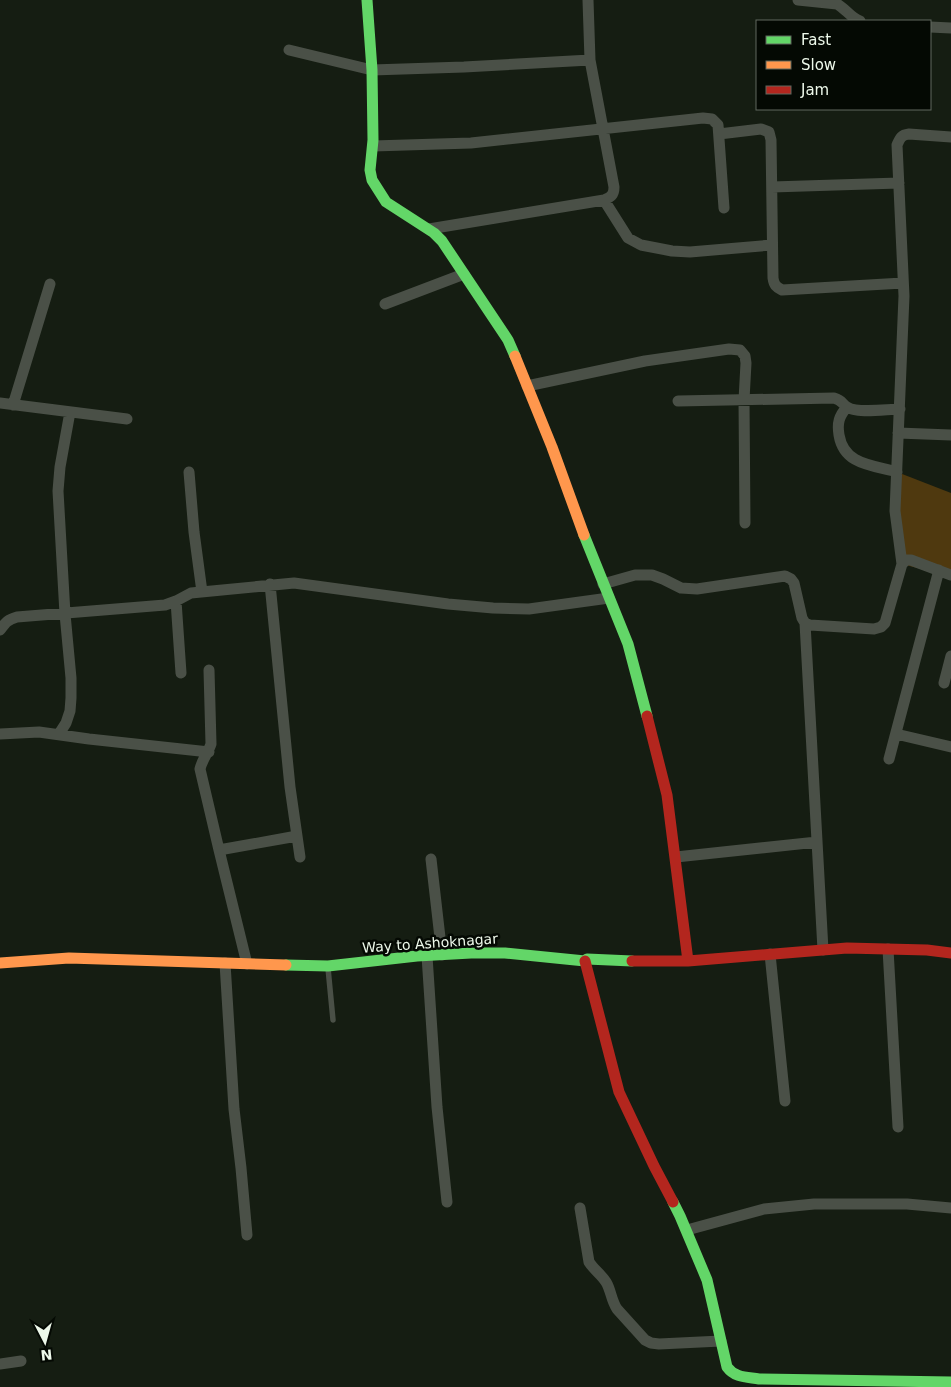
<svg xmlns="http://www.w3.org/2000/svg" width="951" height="1387" font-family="'DejaVu Sans',sans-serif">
<rect width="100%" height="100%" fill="#151d12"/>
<path fill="#4f390f" d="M897,472L951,493V577L902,564Z"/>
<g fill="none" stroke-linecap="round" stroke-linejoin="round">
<path stroke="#4a5047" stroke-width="5.5" d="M328,968L333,1020"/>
<path stroke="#4a5047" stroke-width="11" d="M798,0L837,4C845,8 851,18 860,21
M930,27L951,28
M289,50L372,70L464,67L590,60
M719,134L761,129L769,132L771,140L773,278C774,285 776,287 782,290L903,283
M373,146L471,143L703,118L712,119L718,125L724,208
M772,187L899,183
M604,200L628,238L641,245L672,251L690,252L772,245
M429,229L604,200C611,197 614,195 614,187L590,60L588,0
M385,304L464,274
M527,386L645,361L729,349L740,350L745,356L746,363L744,400L745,523
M678,401L834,398C843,401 841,403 847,407C857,414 887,409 900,409
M0,403L127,419
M13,405L50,284
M847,407C839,416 837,423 839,435C844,465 872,465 897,472
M898,433L951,435
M189,472L194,532L202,592
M902,564L895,511L904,296L897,145C900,138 901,135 909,134L951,137
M270,584L290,787L300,857
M603,584L635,575H652L663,579L681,588L697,589L785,576L791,579L794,583L802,618L805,623L810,625L874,629L881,627L885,623L902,564L906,560H911L951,575
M176,601L181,673
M805,623L823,950
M0,630C6,622 7,620 17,617L165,605L176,601L191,593L294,583L448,604L493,608L529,609L609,598
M209,670L211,744C208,753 202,760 200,769L219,850L247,964
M944,683L951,656
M0,734L39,732L89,739L209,752
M59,734L66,723L70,711L71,698V678L65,614L58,491L60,467L70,412
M896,734L951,747
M889,759L939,570
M219,850L297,836
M676,857L817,842
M431,859L442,955
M888,949L898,1127
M770,954L785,1101
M427,956L437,1107L447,1202
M225,963L234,1109L241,1168L247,1235
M580,1208L589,1262C594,1270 601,1274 606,1282C611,1290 611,1300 617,1309L645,1340L651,1343L659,1344L721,1341
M687,1230L764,1209L814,1204H907L951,1208
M0,1364L21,1361"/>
<path stroke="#63d668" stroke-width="11" d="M367,0L372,70L373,140L370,170L372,180L386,202L434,233L442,241L508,340L515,356
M584,535L628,644L647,716
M286,965L328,966L417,956L471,953H505L585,961L587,959L632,961
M673,1202L680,1216L707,1280L727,1367C735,1378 747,1377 759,1379L951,1382"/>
<path stroke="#ff974d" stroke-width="11" d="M515,356L552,447L584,535
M0,963L69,958L286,965"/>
<path stroke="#b3261e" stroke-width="11" d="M647,716L667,795L688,961
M585,961L619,1092L654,1166L673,1202
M632,961H688L847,948L927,950L951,953"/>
</g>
<g text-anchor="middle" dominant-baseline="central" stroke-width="5" stroke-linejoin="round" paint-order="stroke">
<g font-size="14" fill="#edf8ea" stroke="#040903">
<text transform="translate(430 943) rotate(-4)">Way to Ashoknagar</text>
</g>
</g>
<rect x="756" y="20" width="175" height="90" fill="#040903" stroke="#61695f"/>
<rect x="766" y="36" width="25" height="8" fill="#63d668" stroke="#61695f"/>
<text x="801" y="45" font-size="15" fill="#edf8ea">Fast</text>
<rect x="766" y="61" width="25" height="8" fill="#ff974d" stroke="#61695f"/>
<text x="801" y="70" font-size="15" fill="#edf8ea">Slow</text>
<rect x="766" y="86" width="25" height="8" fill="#b3261e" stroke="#61695f"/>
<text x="801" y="95" font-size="15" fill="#edf8ea">Jam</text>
<g transform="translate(45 1342) rotate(174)" stroke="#040903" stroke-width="4" paint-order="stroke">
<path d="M0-4L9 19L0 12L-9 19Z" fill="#edf8ea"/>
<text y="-8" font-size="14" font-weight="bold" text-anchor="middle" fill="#edf8ea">N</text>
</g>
</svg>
